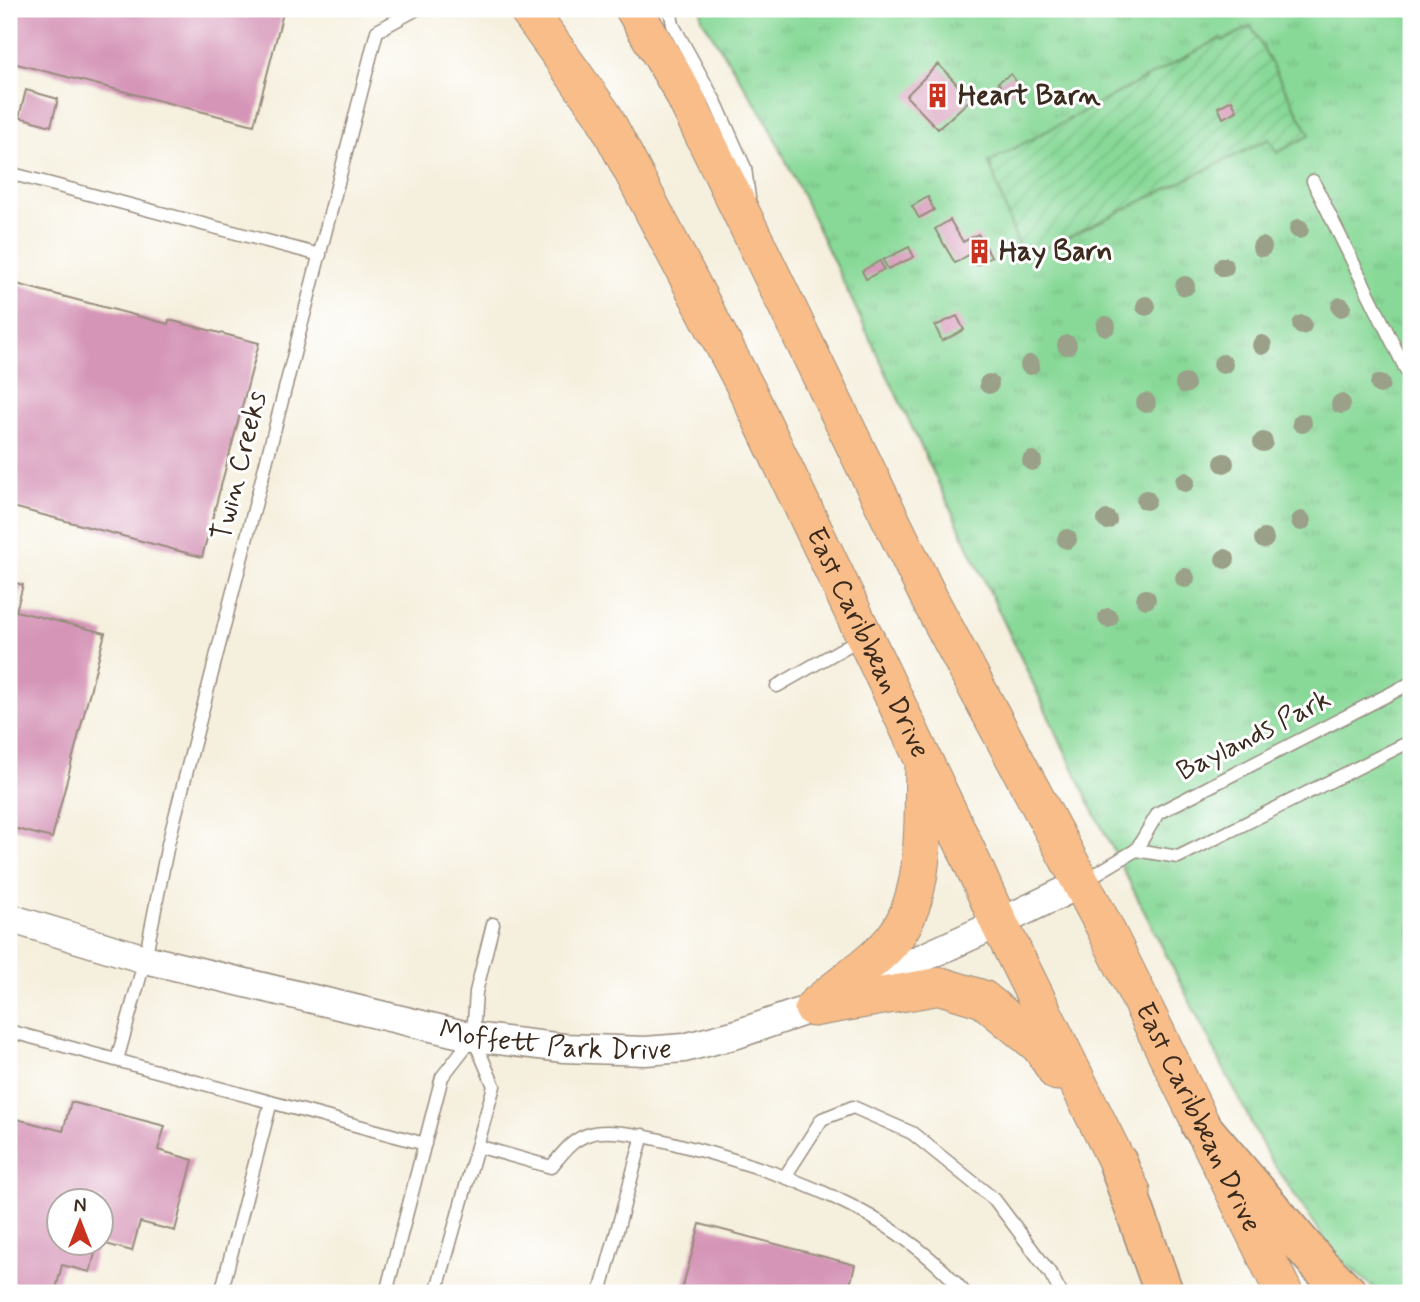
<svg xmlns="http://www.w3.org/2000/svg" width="1420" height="1302" font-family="Mynerve,sans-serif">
<defs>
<pattern id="park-tufts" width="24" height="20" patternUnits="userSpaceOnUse" patternTransform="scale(1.75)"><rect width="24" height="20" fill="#88d998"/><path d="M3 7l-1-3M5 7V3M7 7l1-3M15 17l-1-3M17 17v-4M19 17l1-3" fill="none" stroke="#76ba83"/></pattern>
<pattern id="garden-furrows" width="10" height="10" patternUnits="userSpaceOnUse" patternTransform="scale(1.75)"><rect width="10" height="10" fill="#88d998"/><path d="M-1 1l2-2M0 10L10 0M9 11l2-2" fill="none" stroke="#76ba83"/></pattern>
</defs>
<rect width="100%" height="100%" fill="#fff"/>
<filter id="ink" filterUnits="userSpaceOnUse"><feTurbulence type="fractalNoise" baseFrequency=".0143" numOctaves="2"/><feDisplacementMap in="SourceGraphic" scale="14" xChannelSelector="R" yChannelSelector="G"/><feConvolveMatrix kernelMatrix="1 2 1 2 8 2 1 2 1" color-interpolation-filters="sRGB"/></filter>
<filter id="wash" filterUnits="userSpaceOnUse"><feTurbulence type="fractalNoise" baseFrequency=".00686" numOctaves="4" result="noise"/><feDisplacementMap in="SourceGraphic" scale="28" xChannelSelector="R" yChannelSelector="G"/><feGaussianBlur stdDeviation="1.57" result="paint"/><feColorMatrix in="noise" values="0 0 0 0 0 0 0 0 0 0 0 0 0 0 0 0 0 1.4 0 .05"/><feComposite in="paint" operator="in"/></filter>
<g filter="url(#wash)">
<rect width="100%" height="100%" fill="#f5efdd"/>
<path fill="url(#park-tufts)" stroke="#62825b" stroke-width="2" d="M701,9H1411V1293H1380L1337,1257L1267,1154L1092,808L769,125L702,19Z"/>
<path fill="url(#garden-furrows)" stroke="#62825b" stroke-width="2" d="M1251,26L1310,135L1277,153L1269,139L1023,259L989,162L1221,38L1223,41Z"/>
<g id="blocks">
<path fill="#d595b7" d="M9,9H284L254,125L9,62Z
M938,64L971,99L938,129L906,96Z
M1011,74L1020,87L1007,96L998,82Z
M26,90L58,99L51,126L19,117Z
M1232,100L1237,111L1223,118L1218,107Z
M928,197L934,210L919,218L912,206Z
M950,220L963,242L978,234L991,257L977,265L970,254L955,263L935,229Z
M909,247L914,257L888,269L883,260Z
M880,261L884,269L866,279L862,271Z
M9,282L168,324L169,320L259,343L202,557L9,506Z
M957,316L964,330L942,341L935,326Z
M9,581L23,585L16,611L105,633L52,838L9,827Z
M71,1102L165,1126L158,1150L193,1160L175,1231L140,1222L132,1251L102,1243V1200H60V1242H98L90,1272L62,1265L55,1293H40L24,1289L23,1293H9V1117L63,1131Z
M700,1224L855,1265L848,1293H681Z"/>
</g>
</g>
<g filter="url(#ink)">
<use href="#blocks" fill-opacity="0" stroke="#988c7e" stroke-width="2"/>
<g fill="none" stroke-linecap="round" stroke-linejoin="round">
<defs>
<path id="service" d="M670,9L673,25L716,103L745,168L749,198
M9,173L320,255
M1313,181L1411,380
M777,686L863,637
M1136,850L1178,857L1411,741
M1084,881L1136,850L1158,813L1411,683
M9,1031L425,1144
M117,1060L145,959L168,844L377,31L417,9
M477,1146L551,1167C563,1153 572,1139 590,1134C612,1127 658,1139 680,1145C785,1172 892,1209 965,1293
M786,1175L822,1119L853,1107L912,1133L995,1200L1050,1273L1061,1293
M221,1293L271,1102
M386,1293L442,1077L473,1037
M436,1293L494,1086L473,1037L476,992L493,924
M600,1293L643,1135"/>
<g id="tertiary">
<path id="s1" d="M9,918L145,959L473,1037L564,1048L645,1051L684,1048L737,1034L813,1008L999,923L1082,883"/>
</g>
<g id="primary">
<path id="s2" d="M527,9L603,115L747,390L966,849L999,923L1132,1192"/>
<path id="s3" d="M634,9L681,89L931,602L1104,926L1284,1293"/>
<path d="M815,1006C838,986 869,966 889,944C929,901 922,821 924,767"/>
<path d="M813,1008L941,986L983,999L1040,1046L1057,1072"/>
</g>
<path id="motorway" d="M1201,1126L1320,1266L1348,1293
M1118,1163L1164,1293"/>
</defs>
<use href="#service" stroke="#988c7e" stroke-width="15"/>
<use href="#tertiary" stroke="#988c7e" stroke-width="31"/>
<use href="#primary" stroke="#988c7e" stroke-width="39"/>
<use href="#motorway" stroke="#988c7e" stroke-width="41"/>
<use href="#service" stroke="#fff" stroke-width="12"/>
<use href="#tertiary" stroke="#fff" stroke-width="28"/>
<use href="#primary" stroke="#f8bd88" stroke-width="37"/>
<use href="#motorway" stroke="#f8bd88" stroke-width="38"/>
</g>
<g fill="#9ba088">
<circle cx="1299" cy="229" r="10"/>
<circle cx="1262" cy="247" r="10"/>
<circle cx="1224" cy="267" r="10"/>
<circle cx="1185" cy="286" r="10"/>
<circle cx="1146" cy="306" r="10"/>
<circle cx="1341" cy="307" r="10"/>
<circle cx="1302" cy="325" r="10"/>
<circle cx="1106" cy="326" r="10"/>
<circle cx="1067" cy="345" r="10"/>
<circle cx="1262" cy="345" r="10"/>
<circle cx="1223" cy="364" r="10"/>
<circle cx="1030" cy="365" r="10"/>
<circle cx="989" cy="384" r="10"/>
<circle cx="1185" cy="384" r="10"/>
<circle cx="1380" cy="384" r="10"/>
<circle cx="1146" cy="403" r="10"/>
<circle cx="1341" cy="404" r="10"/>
<circle cx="1302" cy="423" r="10"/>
<circle cx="1263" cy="442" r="10"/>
<circle cx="1032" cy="461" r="10"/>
<circle cx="1224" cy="463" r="10"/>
<circle cx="1185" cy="482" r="10"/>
<circle cx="1146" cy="500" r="10"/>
<circle cx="1107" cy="520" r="10"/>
<circle cx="1301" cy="521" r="10"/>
<circle cx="1067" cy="539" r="10"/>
<circle cx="1264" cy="539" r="10"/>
<circle cx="1225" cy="559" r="10"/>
<circle cx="1185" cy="578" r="10"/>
<circle cx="1146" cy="599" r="10"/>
<circle cx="1108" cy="618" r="10"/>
</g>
</g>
<defs>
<symbol id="building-bare" viewBox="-9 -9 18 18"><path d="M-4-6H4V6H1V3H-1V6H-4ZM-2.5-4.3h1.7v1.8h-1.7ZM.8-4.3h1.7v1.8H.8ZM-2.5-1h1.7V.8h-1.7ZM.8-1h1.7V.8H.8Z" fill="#c8321e" stroke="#fff" stroke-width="2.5" paint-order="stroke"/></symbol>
</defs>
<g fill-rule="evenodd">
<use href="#building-bare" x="920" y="78" width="35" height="35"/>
<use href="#building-bare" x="962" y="234" width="35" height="35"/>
</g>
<g text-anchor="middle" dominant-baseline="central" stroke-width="6" stroke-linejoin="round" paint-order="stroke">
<g font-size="28" font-weight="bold" fill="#3b2a1e" stroke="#fff" text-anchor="start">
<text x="958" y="96">Heart Barn</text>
<text x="999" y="252">Hay Barn</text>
</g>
<g font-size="28" fill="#3b2a1e" stroke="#fff">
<text transform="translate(240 466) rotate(-76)">Twin Creeks</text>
<text stroke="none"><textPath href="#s2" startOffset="721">East Caribbean Drive</textPath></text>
<text transform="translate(1254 736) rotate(-27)">Baylands Park</text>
<text stroke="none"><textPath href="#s1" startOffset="562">Moffett Park Drive</textPath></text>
<text stroke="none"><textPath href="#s3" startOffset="1244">East Caribbean Drive</textPath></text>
</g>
</g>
<rect width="1420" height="1302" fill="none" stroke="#fff" stroke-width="35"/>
<g transform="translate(80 1222)"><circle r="33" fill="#ffffff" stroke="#b1aaa5" stroke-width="2"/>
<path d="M0-5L12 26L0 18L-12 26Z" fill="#c8321e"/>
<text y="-10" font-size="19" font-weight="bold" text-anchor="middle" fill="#3b2a1e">N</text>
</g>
</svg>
